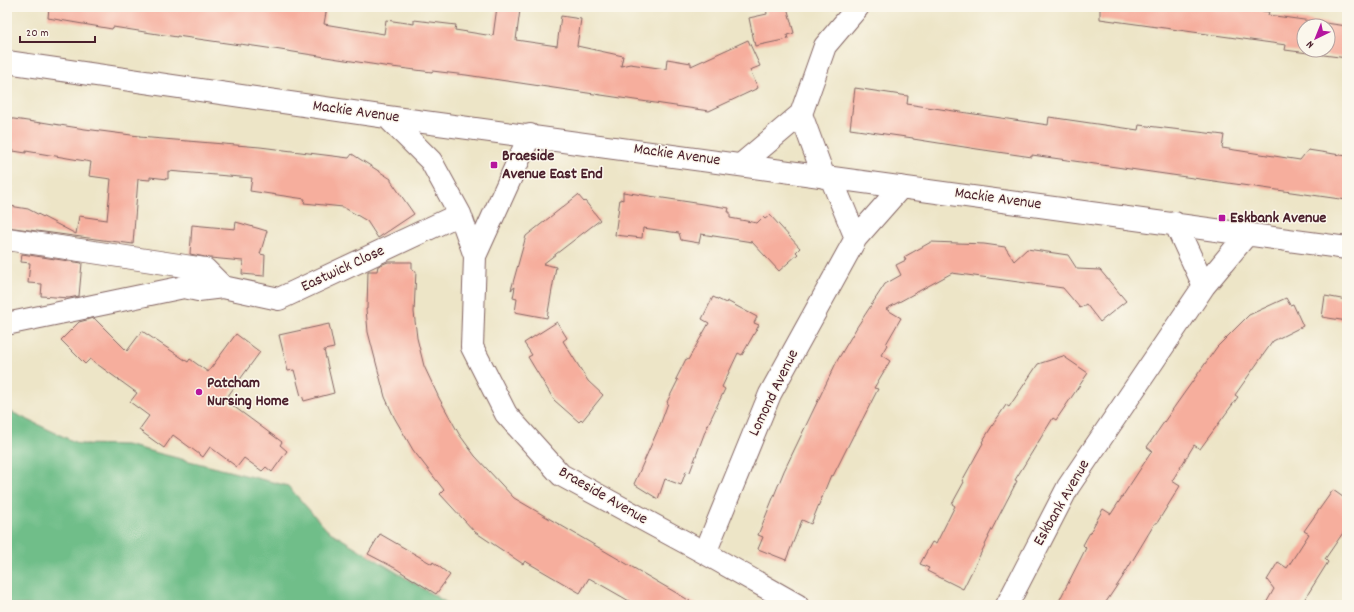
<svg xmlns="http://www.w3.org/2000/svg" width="1354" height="612" font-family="Dekko,sans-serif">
<rect width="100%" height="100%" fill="#fbf7ec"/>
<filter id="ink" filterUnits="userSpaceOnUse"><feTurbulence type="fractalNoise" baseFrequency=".025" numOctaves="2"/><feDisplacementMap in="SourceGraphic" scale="8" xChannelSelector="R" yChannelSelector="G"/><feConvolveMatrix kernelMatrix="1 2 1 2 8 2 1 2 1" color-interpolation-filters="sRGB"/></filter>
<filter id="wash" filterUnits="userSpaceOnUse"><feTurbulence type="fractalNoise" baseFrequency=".012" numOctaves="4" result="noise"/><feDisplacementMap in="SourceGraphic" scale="16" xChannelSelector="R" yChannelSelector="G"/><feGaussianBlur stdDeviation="0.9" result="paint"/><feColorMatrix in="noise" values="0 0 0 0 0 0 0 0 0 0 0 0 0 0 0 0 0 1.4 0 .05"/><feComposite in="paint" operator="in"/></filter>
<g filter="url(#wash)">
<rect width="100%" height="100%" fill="#ede5c7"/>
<path fill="#6fbe89" stroke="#5c6e5a" d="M7,410L79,444L126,445L288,486L327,530L450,605H7Z"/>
<g id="blocks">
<path fill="#f6ae9d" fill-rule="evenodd" d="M49,7H327L324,24L384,34L386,20L414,24V20L456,25L455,30L493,36L497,7H498L520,10L516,40L557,46L561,16L581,19L577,46L623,56L621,66L630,64L666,69L667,59L691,63V66L748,40L760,66L750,70L758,88L709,111L466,75L432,71V72L384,66L274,49L240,44V45L177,36V37L113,27L112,29L48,18Z
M766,7H787L794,33L787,35L788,39L755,46L749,18L767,14Z
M1100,7H1237L1269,12L1268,15L1347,26V58L1285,50L1286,45L1100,19ZM1304,26H1328V50H1304Z
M855,88L908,96L907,104L1048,125L1049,117L1138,130L1139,125L1224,135L1222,148L1300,160L1308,150L1347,156V200L1032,155V157L977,149L913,139V138L850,129Z
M7,118L41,123V122L85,129L139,136V137L260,147L349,158L352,154L391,179V181L414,214L378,238L367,221L343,207L304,203L305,199L250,191L252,178L168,171V179L150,177V180L138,179L133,244L7,227L10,206L28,209L76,234L79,216L107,220L111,179L89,176L91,162L26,151V153L7,150Z
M623,192L729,208L728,212H730V218L757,223L763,217L765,219L770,215L800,248L796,252L798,254L779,271L752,242L701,234L699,243L681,240L679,233L643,228L642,238L615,235L620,199L623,200Z
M578,195L584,202L585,201L600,220L543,264L556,267L547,318L515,312L517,299L513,298L515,287L511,290L526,236Z
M236,222L267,231L260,254L265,255L264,276L242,274L243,261L210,258L190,254L192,225L235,229Z
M931,242L984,244L1005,247L1014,261L1027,249L1068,255L1077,269L1100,270L1126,301L1100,322L1086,304L1080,308L1063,288L952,273L886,309L901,318L886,344L887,345L881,355L890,361L874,388L878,389L855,434H854L833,476L831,475L811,524L802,520L786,560L758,549L763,537L758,535L784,471L837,361L857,327L885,284L901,275L896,265L906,260L904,257Z
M22,254L82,263L79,296L69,298L41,296L42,284L28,283L30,263L21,262Z
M388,262H412V270L416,271L414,312L417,338L424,366L439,398L459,434L475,456L514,498L697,605H629L631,602L589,578L580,593L525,561L523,564L475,532L440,494L444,490L413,450L394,417L385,397L368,332L366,309H367L368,271H377L378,266Z
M1325,296L1347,300V321L1322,317Z
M713,297L726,303L727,301L757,317L754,323L759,325L742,355L738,353L722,387L725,389L706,429L690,472L686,471L681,485L665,479L658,499L634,484L660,425L668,403L667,402L678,380L676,379L686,359L688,360L709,323L702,319Z
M1286,298L1290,305L1293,304L1303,326L1273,341L1235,395L1238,397L1200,449L1194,445L1172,481L1180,486L1157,523H1155L1122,578L1104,605H1057L1086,548L1083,545L1103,509L1111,514L1152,451L1147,447L1175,406L1217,347L1249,315Z
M94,318L127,351L142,331L188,362L190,359L208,372L236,334L260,352L225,400L282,442L280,445L287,451L272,472L266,467L262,471L244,458L237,467L210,447L203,457L173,435L164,448L139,430L149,416L130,402L137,393L90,359L85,364L61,340L79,322Z
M557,322L567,338L563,341L588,381L603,395L582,421L581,420L579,422L554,400L528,357L532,355L524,343Z
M329,324L334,348L324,350L334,393L304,401L302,395L301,396L294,370L288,371L279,335Z
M1063,356L1088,373L1056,420L1053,418L1015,480L1017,481L988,537H989L963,589L927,571L929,568L920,564L932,542L936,544L955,506L952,504L964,482L962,481L983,443L982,442L994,423L1006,405L1009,407L1038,364Z
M1333,490L1347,500V527L1325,559L1328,562L1301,605H1265L1274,589L1267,580L1278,562L1287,568L1309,534L1304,531Z
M380,534L432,564L433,562L450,575L436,594L395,568L368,554Z"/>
</g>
</g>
<g filter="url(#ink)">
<use href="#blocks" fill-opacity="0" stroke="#836462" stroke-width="1"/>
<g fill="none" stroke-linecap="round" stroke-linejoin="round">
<defs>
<path id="minor" d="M7,62L387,117L1347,248
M801,114L824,177
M387,117L431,161L460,214L475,256L472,347L506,414L561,475L705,553L797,605
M742,164L801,114L825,46L858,7
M831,178L856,238
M1175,223L1204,286
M7,239L205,269L223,287
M475,256L530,135
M11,323L184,287L198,290L223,287L279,299L460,214
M705,553L770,394L856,238L901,187
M1007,605L1068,487L1204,286L1248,233"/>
</defs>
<use href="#minor" stroke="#836462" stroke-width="24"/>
<use href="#minor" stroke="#fff" stroke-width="22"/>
</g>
</g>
<g fill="#b5179e" stroke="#fbf7ec" stroke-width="1.5">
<rect x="490" y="161" width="8" height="8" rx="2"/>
<rect x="1218" y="214" width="8" height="8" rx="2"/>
<circle cx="199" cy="392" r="4"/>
</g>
<g text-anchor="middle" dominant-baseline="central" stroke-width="3" stroke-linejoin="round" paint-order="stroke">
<g font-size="16" fill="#4a1f2b" stroke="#fbf7ec">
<text transform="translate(356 112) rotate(8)">Mackie Avenue</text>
<text transform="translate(677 155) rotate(8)">Mackie Avenue</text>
<text transform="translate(998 199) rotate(8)">Mackie Avenue</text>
<text transform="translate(343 269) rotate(-25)">Eastwick Close</text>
<text transform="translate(774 393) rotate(-64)">Lomond Avenue</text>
<text transform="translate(603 496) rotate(30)">Braeside Avenue</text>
<text transform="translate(1062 503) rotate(-60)">Eskbank Avenue</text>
</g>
<g font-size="16" font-weight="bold" fill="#4a1f2b" stroke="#fbf7ec" text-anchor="start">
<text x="502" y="156">Braeside<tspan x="502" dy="18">Avenue East End</tspan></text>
<text x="1230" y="218">Eskbank Avenue</text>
<text x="207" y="383">Patcham<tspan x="207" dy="18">Nursing Home</tspan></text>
</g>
</g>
<rect width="1354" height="612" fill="none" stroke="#fbf7ec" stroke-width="24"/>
<g transform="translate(1316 38) rotate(223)"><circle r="19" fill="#fbf7ec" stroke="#b4a19f"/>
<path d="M0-3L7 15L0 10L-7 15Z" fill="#b5179e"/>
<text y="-6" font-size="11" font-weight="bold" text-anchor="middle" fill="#4a1f2b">N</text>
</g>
<path d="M20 36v6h75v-6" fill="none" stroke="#4a1f2b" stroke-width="2"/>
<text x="26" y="36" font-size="12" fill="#4a1f2b" stroke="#fbf7ec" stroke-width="3" paint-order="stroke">20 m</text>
</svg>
